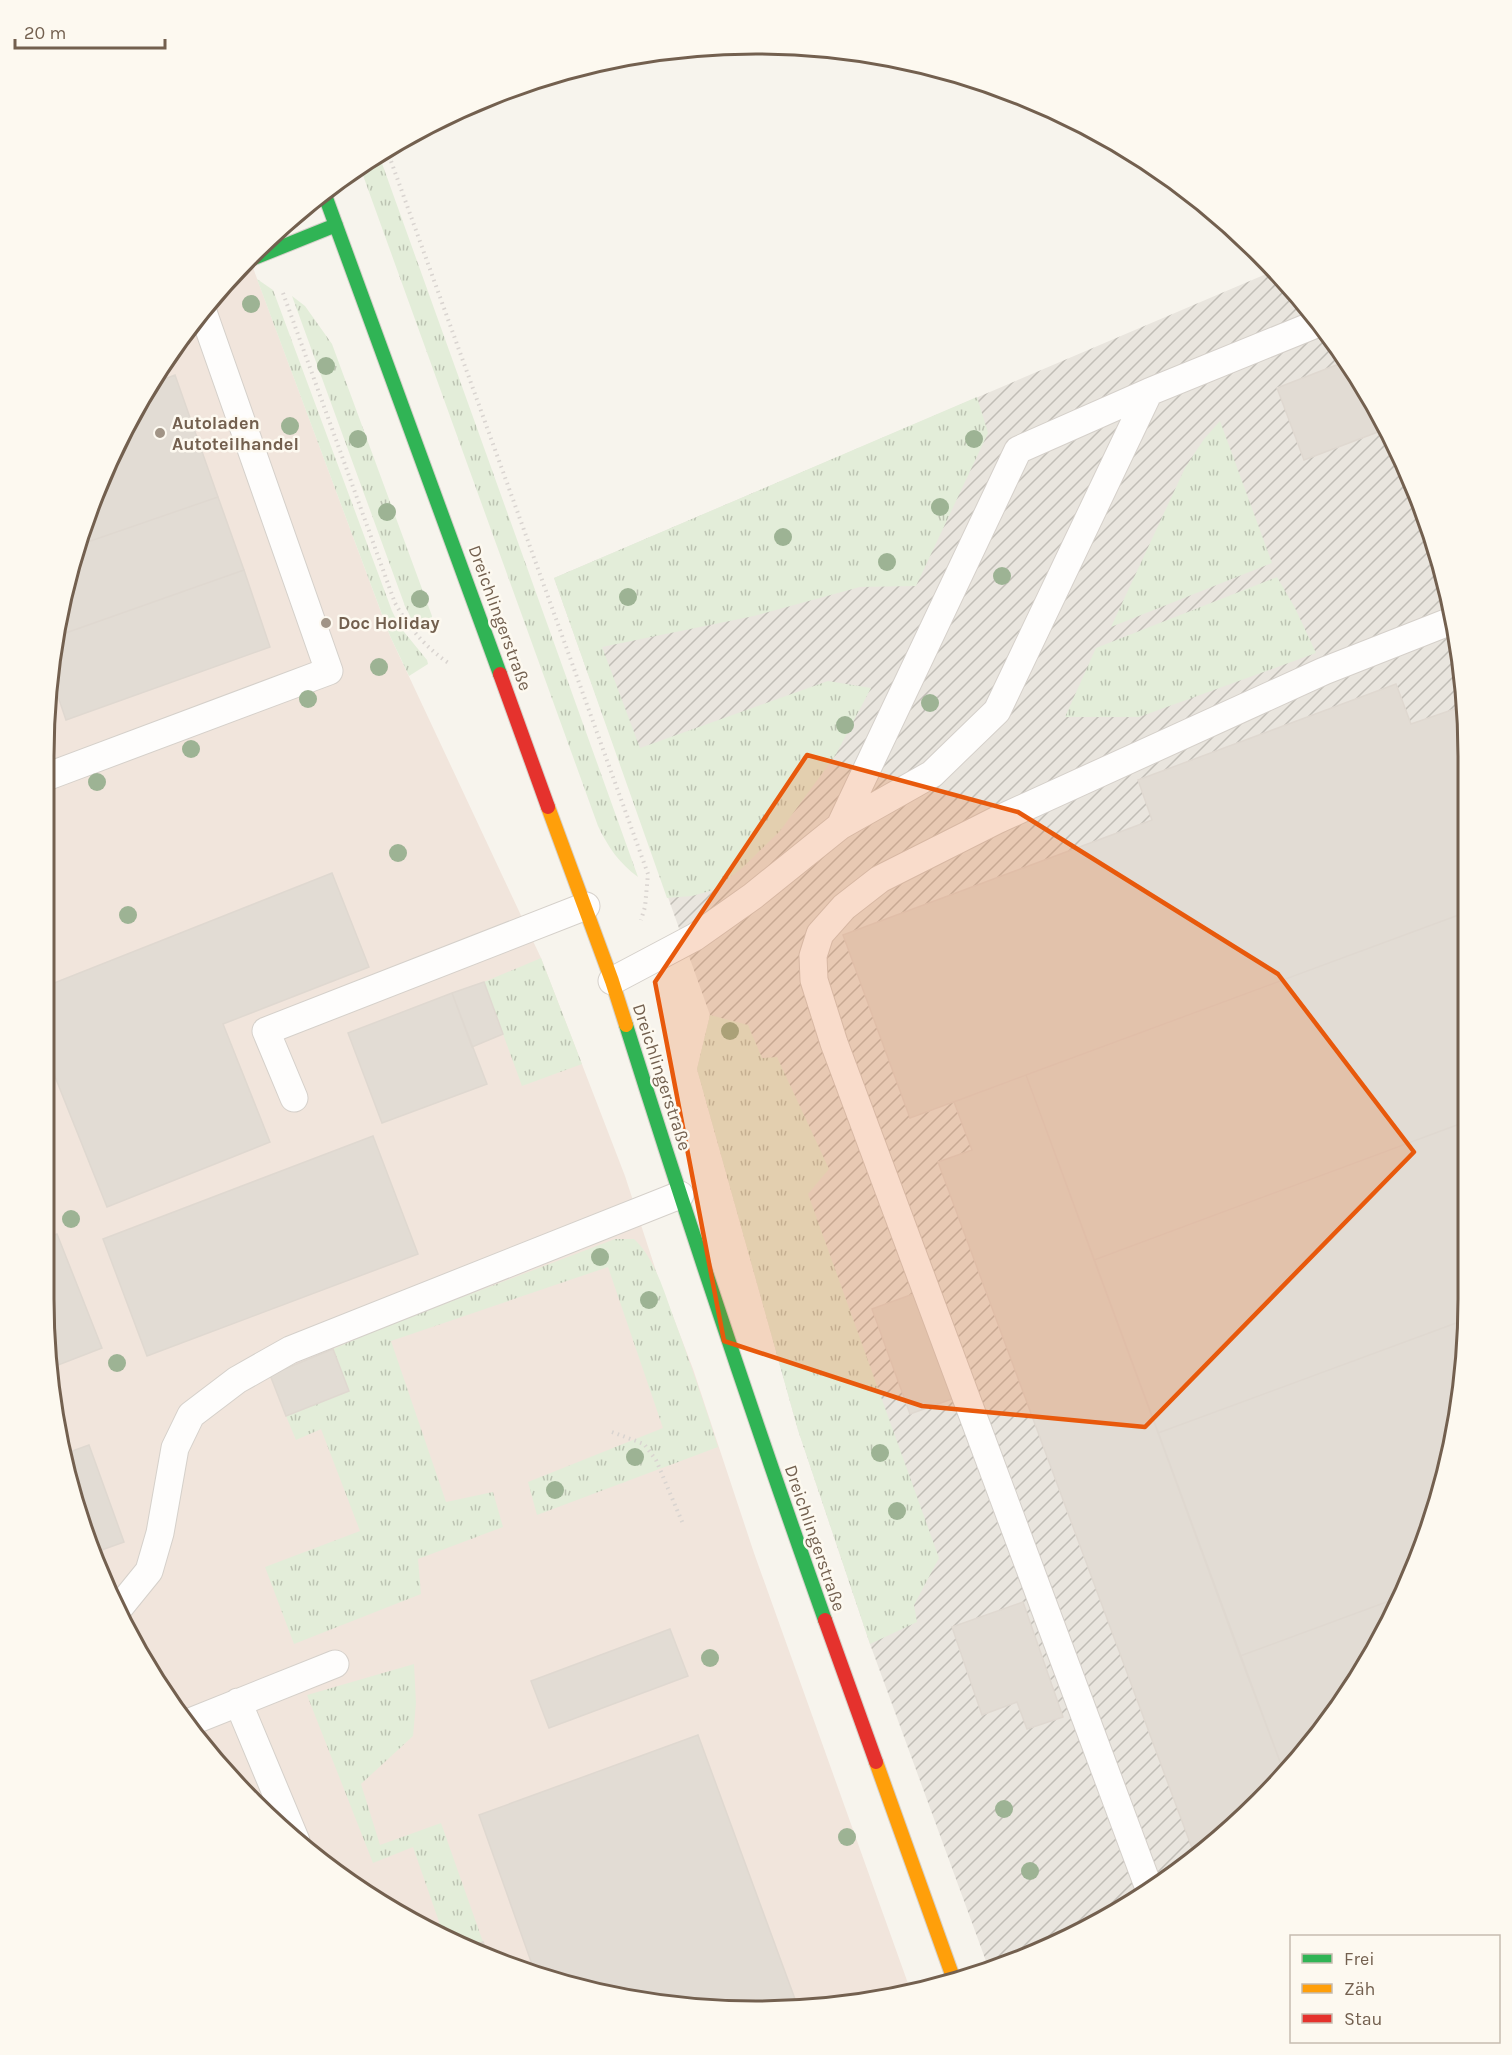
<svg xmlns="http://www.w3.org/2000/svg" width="1512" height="2055" font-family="Karla,sans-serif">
<defs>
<pattern id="industrial-furrows" width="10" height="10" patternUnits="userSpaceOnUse" patternTransform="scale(1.5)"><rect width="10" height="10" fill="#e9e5de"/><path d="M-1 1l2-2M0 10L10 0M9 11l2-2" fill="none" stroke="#c1bdb6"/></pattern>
<pattern id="grass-tufts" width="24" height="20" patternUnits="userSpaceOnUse" patternTransform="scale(1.5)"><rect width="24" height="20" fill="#e3edd9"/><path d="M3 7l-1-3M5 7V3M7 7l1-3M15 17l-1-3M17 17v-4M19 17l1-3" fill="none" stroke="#bcc3b2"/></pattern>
</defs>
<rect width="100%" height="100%" fill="#f7f4ed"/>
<path fill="#f1e5dc" d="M249,257L390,636L541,958L625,1176L658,1277L693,1369L754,1553L910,1989L803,2010L617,1998L441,1938L286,1834L191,1733L139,1656L68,1484L44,1299L45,710L68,572L98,483L164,360Z"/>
<path fill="url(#industrial-furrows)" d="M1273,271L1321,323L1414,484L1462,663L1467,1346L1431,1528L1373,1655L1291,1769L1189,1864L1112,1916L990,1972L870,1644L798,1430L697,1069L710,1015L554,578Z"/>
<path fill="url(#grass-tufts)" d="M379,155L638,877C619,863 608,847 598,826L360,167Z
M257,279L273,290L392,611L400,627L427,660L428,664L409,676L390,636Z
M292,296L305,306L332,344L432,616L431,626L423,631L411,618L405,606Z
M977,397L988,433L916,586L860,587L754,616L602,647L640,748L828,681L871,688L835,756L780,831L742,868L713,890L692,896L667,898L554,578Z
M1220,421L1272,563L1111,627L1185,468L1204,439Z
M1277,577L1295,608L1316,653L1139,717H1065L1096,648Z
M541,958L582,1064L522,1086L484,982Z
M710,1015L748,1025L762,1058L777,1057L829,1169L808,1194L939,1558L914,1605L917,1622L870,1644L798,1430L697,1069Z
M615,1239H634C655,1259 663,1289 673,1316C689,1359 704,1403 718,1447L537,1515L528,1482L663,1428L608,1267L391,1341L446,1502L493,1492L503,1527L418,1559L421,1594L294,1644L265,1567L360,1531L321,1429L296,1440L286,1416L349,1391L333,1349L384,1327Z
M414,1664L416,1703L413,1736L361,1784L380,1845L441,1823L483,1942L468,1947L445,1939L413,1847L373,1863L307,1695Z"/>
<path fill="#e2dcd4" stroke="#dfd8d0" stroke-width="1.5" d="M1344,362L1383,430L1304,460L1277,388Z
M175,375L218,497L76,546L98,483L151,384Z
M218,497L244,570L57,636L68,572L76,546Z
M244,570L270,647L66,720L51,676L57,636Z
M1396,684L1411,724L1463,706L1464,913L910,1118L843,935L1152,820L1138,780Z
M332,873L369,967L223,1024L270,1142L107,1207L44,1049V987Z
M1464,913L1465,1122L1094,1260L1026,1075Z
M484,982L503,1034L472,1047L452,993Z
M452,993L487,1084L382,1123L348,1033Z
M1026,1075L1285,1775L1196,1859L938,1162L972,1150L954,1102Z
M1465,1122L1467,1319L1158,1433L1094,1260Z
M373,1136L418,1254L147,1356L103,1239Z
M57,1234L102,1348L53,1367L44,1299V1239Z
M924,1290L963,1395L910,1414L872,1309Z
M1467,1319V1346L1431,1528L1400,1597L1240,1656L1158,1433Z
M333,1349L349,1391L286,1416L270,1375Z
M89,1445L124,1542L96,1552L68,1484L64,1454Z
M1400,1597L1373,1655L1291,1769L1285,1775L1240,1656Z
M1023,1602L1063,1717L1027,1729L1017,1702L982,1715L952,1627Z
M670,1629L688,1676L549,1728L531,1681Z
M698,1735L799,2010L617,1998L534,1970L479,1815Z
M483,1942L488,1954L468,1947Z"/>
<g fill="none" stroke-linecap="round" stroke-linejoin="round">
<defs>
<path id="lane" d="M45,775L46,777L329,671L203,312
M840,826L1018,450L1149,392
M612,981L695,937L753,896L840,826L932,774L997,711L1149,392L1321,322
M294,1098L266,1031L586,906
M119,1608L149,1571L160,1533L175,1448L191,1415L237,1380L290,1350L680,1195
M238,1702L296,1841
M185,1724L335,1664
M1150,1891L834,1043L814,980L813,956L820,934L844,907L880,879L997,820L1324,671L1451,621"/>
<path id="fast" d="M323,190L500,674
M244,262L336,225
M626,1025C689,1225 755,1423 825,1620"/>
<path id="slow" d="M548,807L612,981L626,1025
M876,1762L954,1980"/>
<path id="jam" d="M500,674L548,807
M825,1620L876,1762"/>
</defs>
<use href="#lane" stroke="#d5d0ca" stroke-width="29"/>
<use href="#fast" stroke="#d6d1ca" stroke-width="16"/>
<use href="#slow" stroke="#d6d1ca" stroke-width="16"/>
<use href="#jam" stroke="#d6d1ca" stroke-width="16"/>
<path stroke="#d9d4d0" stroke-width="4" stroke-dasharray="1.5 4.5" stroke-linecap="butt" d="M387,150L648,874L645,907L641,920
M283,293L395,603C409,628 426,648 450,664
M612,1432L644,1444L656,1460L683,1524"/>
<use href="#lane" stroke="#fefdfc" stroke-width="27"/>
<use href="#fast" stroke="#30b455" stroke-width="14"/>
<use href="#slow" stroke="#ff9f0a" stroke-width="14"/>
<use href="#jam" stroke="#e5322d" stroke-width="14"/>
</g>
<g fill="#9db394">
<circle cx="251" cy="304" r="9"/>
<circle cx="326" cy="366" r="9"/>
<circle cx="290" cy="426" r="9"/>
<circle cx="358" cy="439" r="9"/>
<circle cx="974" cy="439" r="9"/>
<circle cx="940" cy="507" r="9"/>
<circle cx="387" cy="512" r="9"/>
<circle cx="783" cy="537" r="9"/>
<circle cx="887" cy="562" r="9"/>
<circle cx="1002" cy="576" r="9"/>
<circle cx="628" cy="597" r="9"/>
<circle cx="420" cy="599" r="9"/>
<circle cx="379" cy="667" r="9"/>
<circle cx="308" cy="699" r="9"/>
<circle cx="930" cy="703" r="9"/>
<circle cx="845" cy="725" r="9"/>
<circle cx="191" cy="749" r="9"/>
<circle cx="97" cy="782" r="9"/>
<circle cx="398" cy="853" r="9"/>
<circle cx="128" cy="915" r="9"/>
<circle cx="730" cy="1031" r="9"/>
<circle cx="71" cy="1219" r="9"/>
<circle cx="600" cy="1257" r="9"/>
<circle cx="649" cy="1300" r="9"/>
<circle cx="117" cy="1363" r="9"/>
<circle cx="880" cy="1453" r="9"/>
<circle cx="635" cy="1457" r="9"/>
<circle cx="555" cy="1490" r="9"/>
<circle cx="897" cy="1511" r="9"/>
<circle cx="710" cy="1658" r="9"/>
<circle cx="1004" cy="1809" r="9"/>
<circle cx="847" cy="1837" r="9"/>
<circle cx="1030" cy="1871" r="9"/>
</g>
<path fill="#e8590c" fill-opacity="0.2" stroke="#e8590c" stroke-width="4.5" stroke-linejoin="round" d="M807,755L1018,812L1278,974L1414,1152L1145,1427L922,1406L724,1341L655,982Z"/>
<g fill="#a19486" stroke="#fdf9f0" stroke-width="2">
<circle cx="160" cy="433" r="6"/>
<circle cx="326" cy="623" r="6"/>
</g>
<g text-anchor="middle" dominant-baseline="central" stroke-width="5" stroke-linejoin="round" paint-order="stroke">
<g font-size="18" font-weight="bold" fill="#73604f" stroke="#fdf9f0" text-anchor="start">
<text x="172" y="423">Autoladen<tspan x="172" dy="21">Autoteilhandel</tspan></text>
<text x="338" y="623">Doc Holiday</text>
</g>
<g font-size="18" fill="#73604f" stroke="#fdf9f0">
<text transform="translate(500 618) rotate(70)">Dreichlingerstraße</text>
<text transform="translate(662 1077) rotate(72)">Dreichlingerstraße</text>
<text transform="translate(815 1538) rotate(71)">Dreichlingerstraße</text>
</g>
</g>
<path d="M0 0H1512V2055H0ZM756 54H756A702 702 0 0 1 1458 756V1299A702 702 0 0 1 756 2001H756A702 702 0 0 1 54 1299V756A702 702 0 0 1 756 54Z" fill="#fdf9f0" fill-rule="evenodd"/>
<path fill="none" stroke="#73604f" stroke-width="3" d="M756 54H756A702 702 0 0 1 1458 756V1299A702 702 0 0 1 756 2001H756A702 702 0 0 1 54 1299V756A702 702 0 0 1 756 54Z"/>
<rect x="1290" y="1935" width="210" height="108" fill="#fdf9f0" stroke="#c6bcb0" stroke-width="1.5"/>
<rect x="1302" y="1954" width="30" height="9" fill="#30b455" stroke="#c6bcb0" stroke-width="1.5"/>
<text x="1344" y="1965" font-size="18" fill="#73604f">Frei</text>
<rect x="1302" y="1984" width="30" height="9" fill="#ff9f0a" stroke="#c6bcb0" stroke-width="1.5"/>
<text x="1344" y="1995" font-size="18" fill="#73604f">Zäh</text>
<rect x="1302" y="2014" width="30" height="9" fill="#e5322d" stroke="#c6bcb0" stroke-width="1.5"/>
<text x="1344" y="2025" font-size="18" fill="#73604f">Stau</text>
<path d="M15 39v9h150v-9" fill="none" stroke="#73604f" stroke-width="3"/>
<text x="24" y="39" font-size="18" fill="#73604f" stroke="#fdf9f0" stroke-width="4.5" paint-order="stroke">20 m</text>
</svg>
